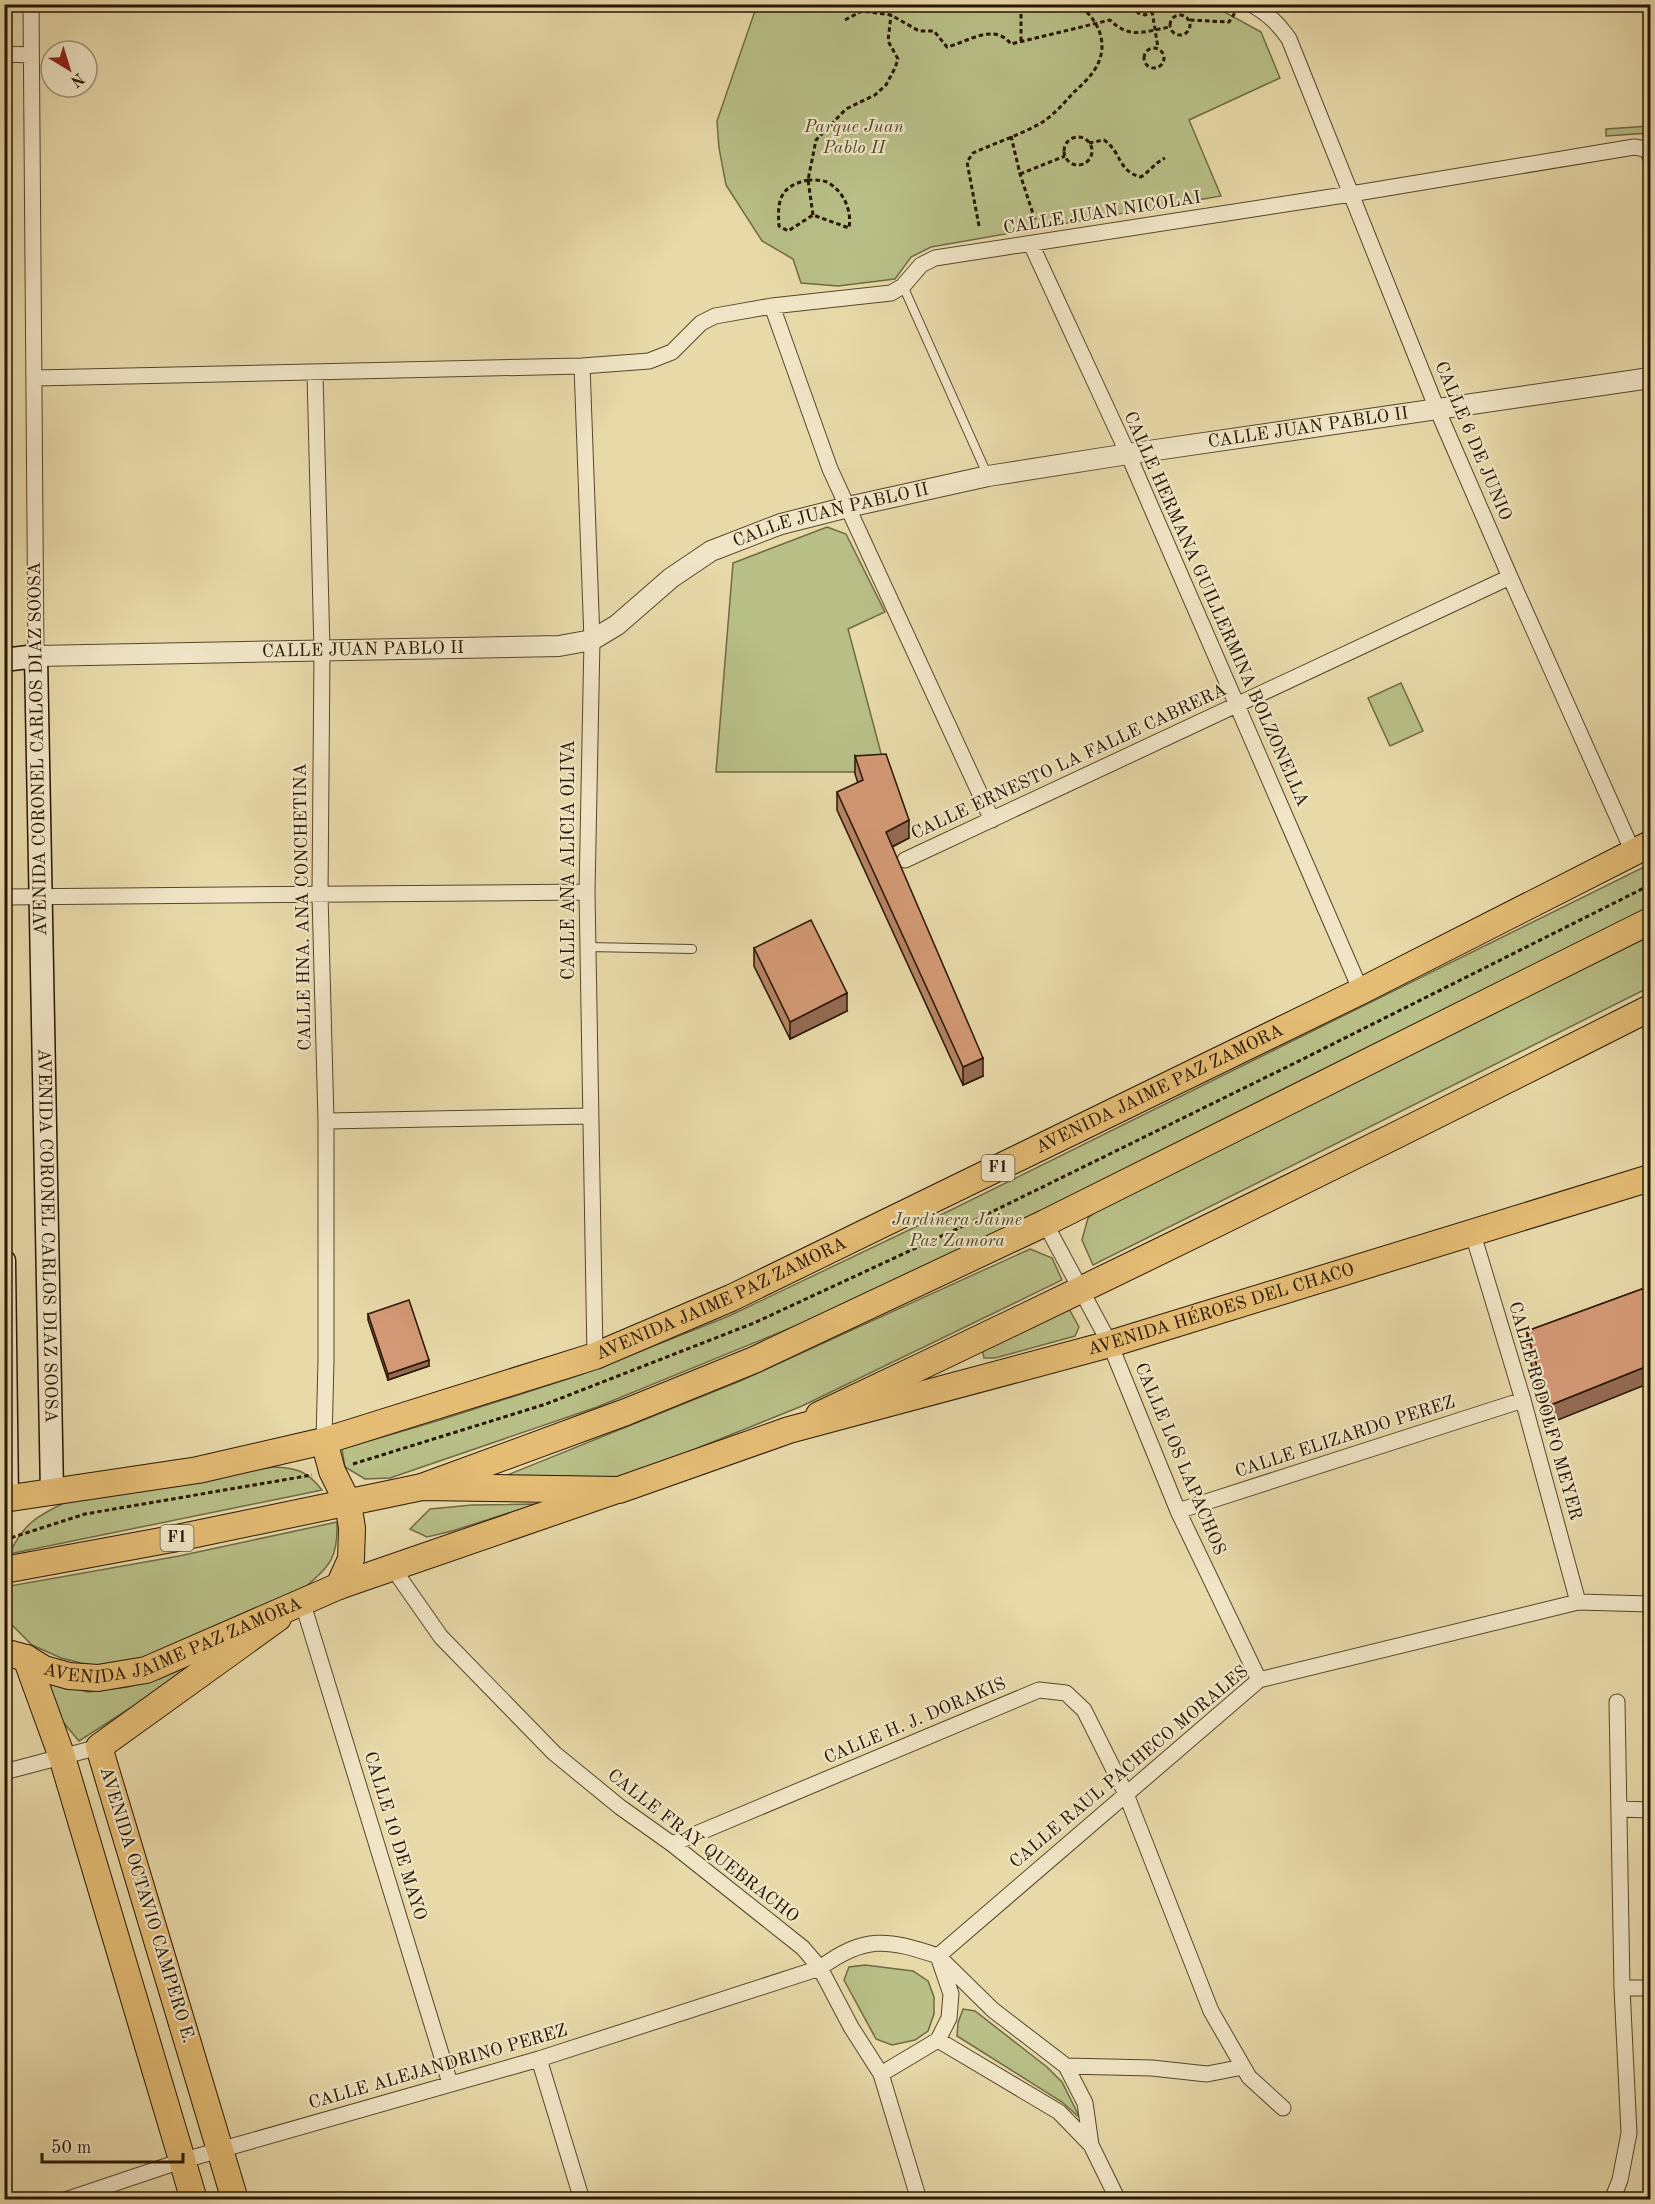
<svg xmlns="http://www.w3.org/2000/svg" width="1655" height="2204" font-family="'Old Standard TT',serif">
<rect width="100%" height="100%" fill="#e8d9a9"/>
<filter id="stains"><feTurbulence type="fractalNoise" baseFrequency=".00333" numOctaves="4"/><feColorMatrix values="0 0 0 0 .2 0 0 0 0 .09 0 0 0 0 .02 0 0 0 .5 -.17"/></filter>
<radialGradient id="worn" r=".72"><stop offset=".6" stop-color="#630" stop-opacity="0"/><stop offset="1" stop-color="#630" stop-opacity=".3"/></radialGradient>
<path fill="#b8bf87" stroke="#706a44" stroke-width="1.5" d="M757,5H1212L1261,32L1280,78L1189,120L1221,196L931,247L911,257L895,279L838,286L801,283L793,259L762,241L726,185L719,148L717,121Z
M1650,126V133L1606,136V129Z
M827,527L846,534L885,612L848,629L886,772H716L733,563Z
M1401,683L1423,731L1390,746L1368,698Z
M1650,864V908L970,1248L805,1322L597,1407L390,1478L365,1479L345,1467L342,1449L440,1420L580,1375L729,1316L955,1208Z
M1650,934V987L1093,1265L1082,1240L1088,1218L1104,1205Z
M1030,1249L1052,1258L1062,1280L802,1406L626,1477L500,1478L740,1381Z
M1068,1307L1079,1327L1075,1336L995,1358H984L982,1348Z
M273,1467C298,1468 307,1471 322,1490L9,1554C24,1524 35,1517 64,1503Z
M537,1504L452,1531L427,1537L410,1529L430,1509L472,1505Z
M337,1522C338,1557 331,1566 304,1588L137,1660L93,1666L61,1658L32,1645L11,1624L5,1613L4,1587L179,1556Z
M208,1658L79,1741L63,1722L48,1681L88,1692L127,1687L159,1679Z
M865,1965L913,1971L928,1981L934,1997V2014L928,2031L915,2040L892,2045L876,2039L844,1980L849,1967Z
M963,2009L975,2011L1047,2067L1062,2082L1080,2118L1062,2102L957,2036L958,2023Z"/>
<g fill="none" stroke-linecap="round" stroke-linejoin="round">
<defs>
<path id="service" d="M903,286L987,474
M587,947L692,949"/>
<path id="minor" d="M31,4L36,656
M1251,4C1268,14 1278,23 1289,39L1437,409L1510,577L1633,852
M4,54L30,55
M1031,244L1128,454L1361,991
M772,306L830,469L992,820
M582,366L592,640L587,892L595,1356
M315,373L322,650L320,895L326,1121V1360L324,1441
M35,378L582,366L649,361L672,352L701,323L715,316L772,306L891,293L903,286L921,265L935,258L1351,194L1634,147L1646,149L1650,156
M905,860L1510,577
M4,897L587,892
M326,1121L589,1116
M1045,1223L1110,1344L1178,1511L1259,1680
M1472,1231L1523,1400L1578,1602
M1178,1511L1523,1400
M392,1567L441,1637L554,1753L620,1807L672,1844L803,1948L820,1968L851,2027L881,2074L919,2200
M302,1601L450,2083
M4,1772L99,1747
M1619,1809L1650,1810
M672,1844L1039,1690L1066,1693L1084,1710L1126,1794L1211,2011L1249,2077L1283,2108
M1622,1988H1650
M539,2059L582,2200
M1066,2066L1085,2103L1091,2145
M1243,2067L1207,2074L1152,2068L1066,2066L993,2010L938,1956L1259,1680L1578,1602L1650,1604
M881,2074L938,2040L1059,2112L1091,2145L1118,2200
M65,2200L181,2161L539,2059L820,1968C865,1935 887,1939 938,1956L951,1994L949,2018L938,2040
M1612,2200L1620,2180L1629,2133L1622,1988L1617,1702"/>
<g id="tertiary">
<path id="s1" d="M36,656L559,646L592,640L617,625L671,578L711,551L781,524L848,507L988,476L1128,454L1650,378"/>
</g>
<g id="secondary">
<path id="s2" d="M4,660L36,656L52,1493"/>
<path d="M4,1261L7,1499"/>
</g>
<path id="primary" d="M819,1415C1098,1283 1375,1147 1650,1008
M422,1487L626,1412L754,1360L1045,1223L1650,921
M339,1586L614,1491
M26,1658L62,1757L194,2200
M235,2200L99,1747L278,1618"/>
<g id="trunk">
<path id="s3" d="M4,1499L198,1470L324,1441L595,1356L731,1298L1361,991L1650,844"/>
<path id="s4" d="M4,1570L172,1539L422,1487L619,1490L789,1430L1110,1344L1650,1178"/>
<path id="s5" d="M4,1652L26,1658L44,1669L69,1676L98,1678L146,1670L339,1586L351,1559L352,1528L348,1503L332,1471L324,1441"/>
</g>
</defs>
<use href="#service" stroke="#57462b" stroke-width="10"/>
<use href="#minor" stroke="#57462b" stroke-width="17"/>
<use href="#tertiary" stroke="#57462b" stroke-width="22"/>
<use href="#secondary" stroke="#271501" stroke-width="25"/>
<use href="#primary" stroke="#271501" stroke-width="28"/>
<use href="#trunk" stroke="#271501" stroke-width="28"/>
<path stroke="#271501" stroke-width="3" stroke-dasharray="4.5 3" stroke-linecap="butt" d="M1134,4L1138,13L1145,15L1152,11L1154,4
M1152,11L1158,48
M1170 25a10 10 0 1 1 20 0a10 10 0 1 1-20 0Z
M845,20L862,11L891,15L919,31H934L947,47C968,42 994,22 1011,44L1110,20C1130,40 1145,31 1170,27
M1190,20L1229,22L1236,11
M1021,41V4
M1144 58a10 10 0 1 1 20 0a10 10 0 1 1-20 0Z
M1011,136L1020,174L1035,220
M1064 151a14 14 0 1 1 28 0a14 14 0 1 1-28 0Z
M1089,143L1104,140C1122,152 1117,171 1141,177C1150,171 1155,163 1165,158
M1020,174L1065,156
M808,180C814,180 822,180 827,182C844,191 852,211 849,228L813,215L788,231L779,226C777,200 780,186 808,180Z
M813,215L808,180L816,140L846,109L875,95L886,85L895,68L898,59L888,41L891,15
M979,226L967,162L973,153C995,143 1020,135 1041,123C1054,115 1064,103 1074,92C1081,86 1088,79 1093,72C1111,47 1100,21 1078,4
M353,1464L546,1404L754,1323L959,1228L1295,1063L1650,885
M4,1540L85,1514L312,1475"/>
<use href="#service" stroke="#f0e6c7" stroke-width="8"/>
<use href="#minor" stroke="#f0e6c7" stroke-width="15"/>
<use href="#tertiary" stroke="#f0e6c7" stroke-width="20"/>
<use href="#secondary" stroke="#f0e6c7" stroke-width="22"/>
<use href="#primary" stroke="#e4bc74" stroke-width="26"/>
<use href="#trunk" stroke="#e4bc74" stroke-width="26"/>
</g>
<path fill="#b68465" stroke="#271501" stroke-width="1.5" d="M855,756L909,838L892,847L983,1076L963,1085L837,810V792L858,783L855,774Z
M754,948L847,1011L790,1039L754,966Z
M1650,1228V1260L1646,1248V1230Z
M1650,1286L1548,1424L1527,1349V1331Z
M368,1314L429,1366L388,1380L368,1320Z"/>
<path fill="#946b53" stroke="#271501" stroke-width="1.5" d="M909,820V838L886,850V832Z
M847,993V1011L790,1039V1022Z
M983,1058V1076L963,1085V1067Z
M429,1360V1366L388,1380V1374Z
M1650,1365V1383L1548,1424V1406Z"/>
<path fill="#d49976" stroke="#271501" stroke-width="1.5" d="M886,754L909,820L886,832L983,1058L963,1067L837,792L863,780L855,756Z
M811,920L847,993L790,1022L754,948Z
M1650,1228V1243L1646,1230Z
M1650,1286V1365L1548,1406L1527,1331Z
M409,1300L429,1360L388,1374L368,1314Z"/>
<g text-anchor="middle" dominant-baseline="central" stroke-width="4.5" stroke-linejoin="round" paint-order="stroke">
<g fill="#f0e6c7" stroke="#63543c" stroke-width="1.5">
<rect x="981.5" y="1155" width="33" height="26" rx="4.5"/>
<rect x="160.5" y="1525" width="33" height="26" rx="4.5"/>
</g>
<g font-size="16" font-weight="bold" fill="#271501">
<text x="998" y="1168">F1</text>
<text x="177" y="1538">F1</text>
</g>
<g font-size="18" font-style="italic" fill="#524829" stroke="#f0e6c7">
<text x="854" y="127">Parque Juan<tspan x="854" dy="21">Pablo II</tspan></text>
<text x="957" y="1220">Jardinera Jaime<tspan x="957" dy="21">Paz Zamora</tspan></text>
</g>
<g font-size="18" fill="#271501" stroke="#f0e6c7">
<text transform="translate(1102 213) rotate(-9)">CALLE JUAN NICOLAI</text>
<text stroke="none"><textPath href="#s1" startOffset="1317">CALLE JUAN PABLO II</textPath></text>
<text transform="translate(1473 441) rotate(67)">CALLE 6 DE JUNIO</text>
<text stroke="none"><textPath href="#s1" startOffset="831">CALLE JUAN PABLO II</textPath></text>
<text transform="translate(1216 609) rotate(66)">CALLE HERMANA GUILLERMINA BOLZONELLA</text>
<text stroke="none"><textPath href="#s1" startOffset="327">CALLE JUAN PABLO II</textPath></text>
<text transform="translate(38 749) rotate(-91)">AVENIDA CORONEL CARLOS DIAZ SOOSA</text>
<text transform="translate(1069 762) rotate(-25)">CALLE ERNESTO LA FALLE CABRERA</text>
<text transform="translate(569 860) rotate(-90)">CALLE ANA ALICIA OLIVA</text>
<text transform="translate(303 907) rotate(-91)">CALLE HNA. ANA CONCHETINA</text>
<text stroke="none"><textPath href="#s3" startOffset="1234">AVENIDA JAIME PAZ ZAMORA</textPath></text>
<text stroke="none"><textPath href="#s2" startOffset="612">AVENIDA CORONEL CARLOS DIAZ SOOSA</textPath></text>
<text stroke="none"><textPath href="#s3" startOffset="748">AVENIDA JAIME PAZ ZAMORA</textPath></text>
<text stroke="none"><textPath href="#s4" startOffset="1252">AVENIDA HÉROES DEL CHACO</textPath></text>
<text transform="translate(1545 1411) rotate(74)">CALLE RODOLFO MEYER</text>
<text transform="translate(1345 1437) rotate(-18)">CALLE ELIZARDO PEREZ</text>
<text transform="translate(1180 1459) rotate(67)">CALLE LOS LAPACHOS</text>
<text stroke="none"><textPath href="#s5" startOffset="180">AVENIDA JAIME PAZ ZAMORA</textPath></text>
<text transform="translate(915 1721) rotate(-23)">CALLE H. J. DORAKIS</text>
<text transform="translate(1129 1767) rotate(-40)">CALLE RAUL PACHECO MORALES</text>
<text transform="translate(395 1836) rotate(73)">CALLE 10 DE MAYO</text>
<text transform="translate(703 1846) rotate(38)">CALLE FRAY QUEBRACHO</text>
<text transform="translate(147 1905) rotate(73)">AVENIDA OCTAVIO CAMPERO E.</text>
<text transform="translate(438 2067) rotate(-16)">CALLE ALEJANDRINO PEREZ</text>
</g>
</g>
<rect width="1655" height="2204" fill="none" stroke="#e8d9a9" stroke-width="24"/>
<rect x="6" y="6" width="1643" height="2192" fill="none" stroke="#271501" stroke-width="3"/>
<rect x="12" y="12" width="1631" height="2180" fill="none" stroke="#271501" stroke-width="1.5"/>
<g transform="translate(69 69) rotate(142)"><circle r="28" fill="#f0e6c7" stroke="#a09278" stroke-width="1.5"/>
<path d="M0-4.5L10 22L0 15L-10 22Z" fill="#8f2418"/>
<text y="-9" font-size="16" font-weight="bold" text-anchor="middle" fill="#271501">N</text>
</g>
<path d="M42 2153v9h141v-9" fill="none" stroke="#271501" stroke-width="3"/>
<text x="51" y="2153" font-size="18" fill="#271501" stroke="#f0e6c7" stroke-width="4.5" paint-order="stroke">50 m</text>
<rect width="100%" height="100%" filter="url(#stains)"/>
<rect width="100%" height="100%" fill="url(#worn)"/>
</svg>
